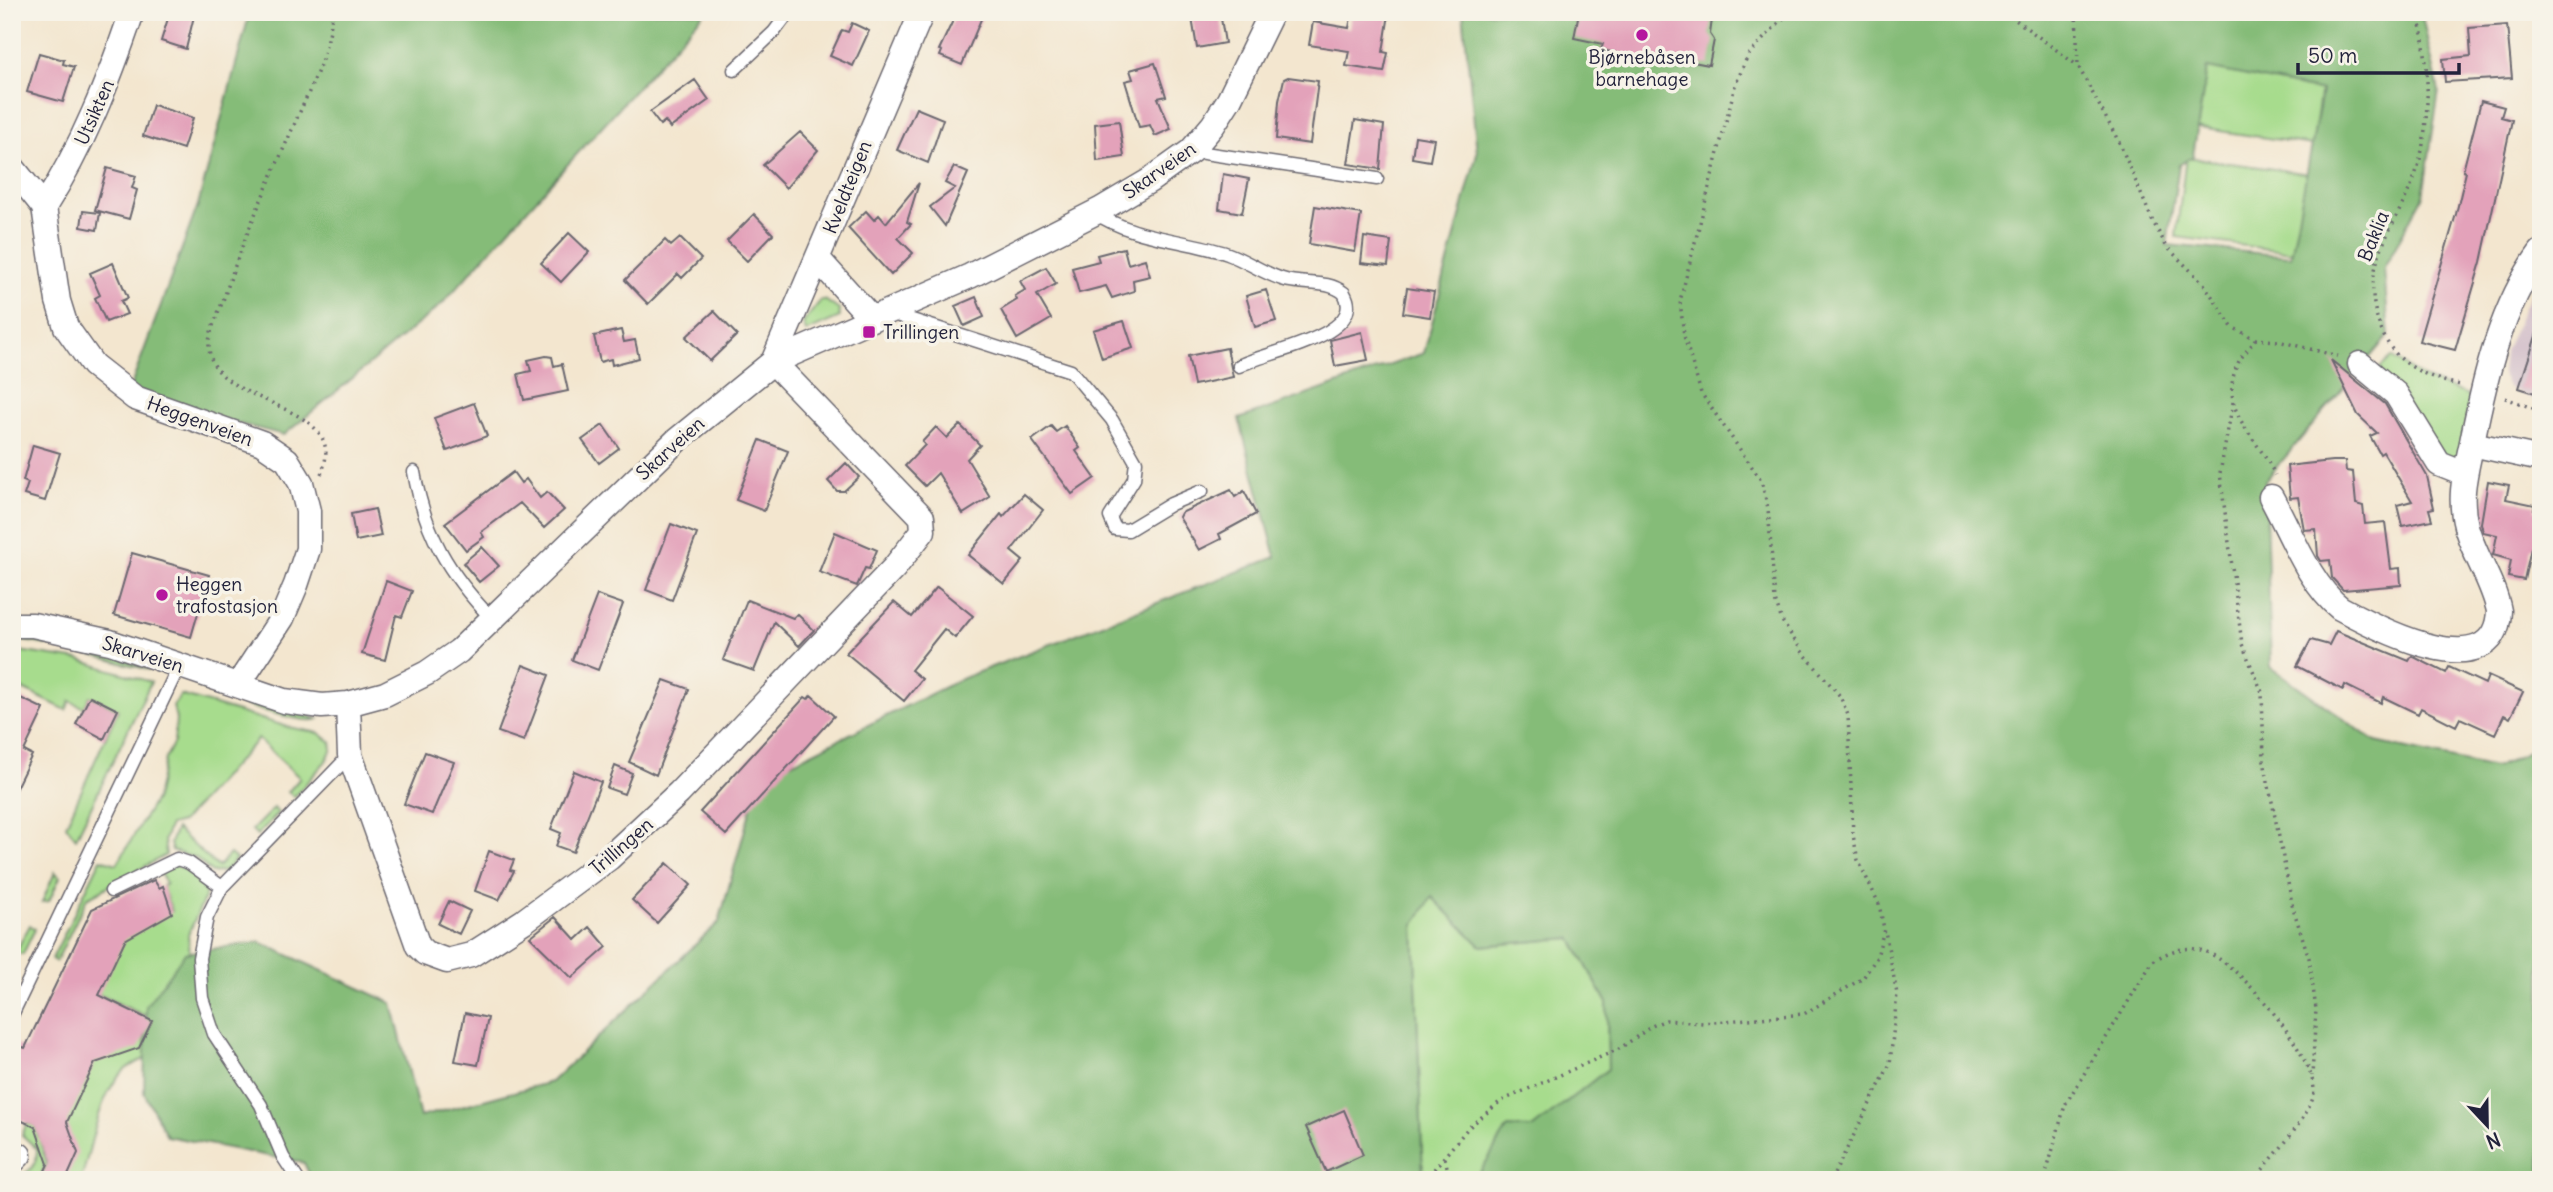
<svg xmlns="http://www.w3.org/2000/svg" width="2553" height="1192" font-family="Delius,sans-serif">
<rect width="100%" height="100%" fill="#f7f3e8"/>
<filter id="ink" filterUnits="userSpaceOnUse"><feTurbulence type="fractalNoise" baseFrequency=".0143" numOctaves="2"/><feDisplacementMap in="SourceGraphic" scale="14" xChannelSelector="R" yChannelSelector="G"/><feConvolveMatrix kernelMatrix="1 2 1 2 8 2 1 2 1" color-interpolation-filters="sRGB"/></filter>
<filter id="wash" filterUnits="userSpaceOnUse"><feTurbulence type="fractalNoise" baseFrequency=".00686" numOctaves="4" result="noise"/><feDisplacementMap in="SourceGraphic" scale="28" xChannelSelector="R" yChannelSelector="G"/><feGaussianBlur stdDeviation="1.57" result="paint"/><feColorMatrix in="noise" values="0 0 0 0 0 0 0 0 0 0 0 0 0 0 0 0 0 1.4 0 .05"/><feComposite in="paint" operator="in"/></filter>
<g filter="url(#wash)">
<rect width="100%" height="100%" fill="#f3e6cf"/>
<path fill="#d1bdc9" d="M2541,269V403L2508,387L2502,374L2504,353Z"/>
<path fill="#a7dc8d" stroke="#647f64" stroke-width="2" d="M2202,62L2322,80L2313,145L2192,127Z
M2186,157L2310,174L2299,253L2176,237Z
M821,300H825L839,310L840,317L806,332L803,323Z
M2392,357L2421,377L2468,395L2470,400L2459,456L2446,460L2379,369Z
M12,635L101,649L150,670L60,647L12,639Z
M12,650L79,660L151,682L76,838L66,825L118,710L90,696L84,708L70,701L66,710L12,684Z
M198,686H205L318,719C304,726 209,696 198,686Z
M181,695L288,727L319,733L331,742L332,749L326,761L294,797L288,792L300,778L258,739L182,822L170,825L164,840L166,855L87,898L56,962L52,959L101,859L117,864L156,798L165,759L174,742L176,719L173,706Z
M274,808L278,813L257,835L252,830Z
M176,829L218,867L230,854L236,859L225,871L212,873L196,858L172,851L170,843Z
M176,865L206,882L205,897L188,935L191,966L151,1056C143,1060 133,1063 126,1069C98,1092 92,1147 81,1180H63L66,1121L94,1063L150,1018L98,994L124,938L172,911L162,886L166,884L159,871Z
M55,872L60,877L49,901L42,902Z
M1432,896L1481,946L1571,938L1607,1003L1608,1069L1480,1172V1180H1423L1414,925Z
M30,925L35,929L23,954L15,953Z
M27,1123L35,1126L47,1163L40,1177L45,1180H12C28,1172 37,1169 37,1149L22,1135Z"/>
<path fill="#85bc78" stroke="#546f5a" stroke-width="2" fill-rule="evenodd" d="M250,12H705L442,304L284,435L208,416L129,391L198,205Z
M1463,12H2421L2439,91L2423,196L2384,268L2389,335L2265,481L2271,667L2376,742L2494,768L2541,746V1180H1480V1172L1508,1127L1533,1128L1608,1069L1607,1003L1571,938L1481,946L1432,897L1414,925L1423,1180H312L304,1163L167,1136L144,1093L146,1006L185,953L260,942L392,1003L420,1117L551,1082L719,922L759,779L963,678L1276,557L1239,419L1424,353L1477,153ZM2207,68L2322,91L2291,256L2167,245L2179,165L2193,156Z"/>
<g id="blocks">
<path fill="#e3a2ba" d="M170,12H195L186,49L161,41Z
M957,12H984L962,65L940,56L942,51L939,50Z
M1191,12H1220L1225,43L1197,48Z
M1358,12L1389,14L1383,52L1388,53L1384,72L1346,66L1349,51L1309,45L1313,22L1349,28L1351,17L1355,18Z
M1579,12H1661L1694,19V12H1713L1710,34L1714,40L1709,65L1677,59L1676,65L1601,50L1603,44L1574,38Z
M852,23L869,31L853,66L830,56L842,30L848,32Z
M2507,25L2512,78L2445,82L2443,59L2471,56L2469,28Z
M39,53L64,60L63,64L74,67L63,102L27,92Z
M1155,63L1166,96L1158,98L1171,129L1155,136L1150,125L1139,127L1125,81L1133,79L1130,70Z
M1288,77L1318,81L1310,144L1276,139L1279,101L1284,79Z
M695,80L709,100L670,128L665,121L660,125L650,112Z
M2481,101L2504,107L2501,117L2512,120L2481,262L2455,350L2419,341L2456,214L2466,172L2463,171Z
M153,105L193,118L183,149L143,136Z
M916,108L943,119L928,163L897,150Z
M1355,120L1384,125L1380,169L1348,164Z
M1119,121L1124,157L1097,161L1095,124Z
M800,132L818,150L786,188L763,165Z
M1415,136L1434,139L1430,161L1412,158Z
M954,167L968,173L945,226L930,207L955,188L945,183Z
M107,168L136,176L132,188L137,190L129,219L95,210Z
M1223,174L1249,179L1242,213L1219,209Z
M919,183L907,222L911,224L898,238L913,253L891,275L848,228L866,211L874,220L879,215L886,223Z
M1315,206L1361,214L1355,252L1309,244Z
M83,211L100,213L97,230L81,227Z
M754,214L773,234L747,261L727,241Z
M569,233L589,252L561,282L541,263Z
M1364,237L1391,241L1388,266L1361,263Z
M680,238L701,259L682,278L678,274L648,304L625,280L665,240L671,246Z
M1124,248L1128,264L1145,259L1150,276L1133,280L1134,291L1112,298L1106,286L1079,293L1072,268L1099,261L1097,255Z
M113,263L128,298L121,301L127,314L106,322L95,298L100,295L90,273Z
M1046,267L1056,284L1037,295L1051,319L1017,339L1001,310L1017,300L1015,296L1025,290L1020,281Z
M1407,288L1434,292L1430,317L1403,313Z
M1266,290L1276,321L1255,327L1246,296Z
M976,297L984,317L964,326L955,306Z
M714,311L737,335L710,361L686,337Z
M1124,321L1133,348L1102,358L1093,330Z
M621,330L624,342L635,340L639,358L612,365L611,359L600,362L594,336Z
M1362,332L1368,360L1335,366L1330,340Z
M2537,333L2541,334V395L2519,388Z
M1227,348L1233,377L1194,385L1188,356Z
M546,356L552,357L554,366L562,364L568,391L524,400L518,374L531,371L528,360Z
M2331,360L2385,404L2427,476L2434,508L2429,509L2432,520L2402,526L2397,505L2412,501L2383,452L2380,454L2370,436L2377,433L2358,415Z
M474,403L487,436L447,451L434,418Z
M603,425L619,448L599,463L582,440Z
M960,425L980,445L967,459L990,497L963,514L938,473L925,486L905,466L925,445L922,442L936,427L947,438Z
M1051,426L1056,432L1065,426L1080,448L1076,451L1095,478L1072,494L1032,440Z
M760,440L788,451L764,511L736,500Z
M33,445L60,453L45,501L24,495L28,483L23,481Z
M2332,461H2345L2346,471L2353,472L2356,504L2363,506L2365,524L2385,522L2391,569L2400,568L2401,585L2343,590L2332,578L2330,560L2321,561L2318,556L2316,529L2304,530L2298,497L2290,498L2287,466Z
M846,463L859,477L844,491H837L828,481Z
M513,472L521,483L526,479L540,498L547,492L564,510L544,528L520,503L481,532L484,537L466,550L445,523Z
M2488,481L2509,485L2506,499L2535,505L2534,510L2541,512V545L2531,548L2524,580L2508,577L2511,560L2493,555L2497,535L2483,532L2481,523Z
M1231,490L1235,497L1244,491L1256,514L1219,534L1221,539L1199,550L1179,517L1181,513Z
M1024,494L1043,510L1011,551L1023,561L1004,584L968,555L1001,514L1003,517Z
M375,509L381,536L356,541L351,514Z
M671,524L697,534L672,600L646,590Z
M835,532L877,550L869,569L865,568L857,586L819,572Z
M482,547L499,566L479,582L463,563Z
M132,553L209,575L191,637L114,615Z
M386,581L412,591L402,617L396,615L385,660L362,654Z
M937,587L973,616L955,638L944,629L911,670L922,679L904,701L846,653L894,602L912,617Z
M597,595L623,604L598,670L572,660Z
M747,600L793,618L797,614L814,630L799,646L774,622L754,671L723,660Z
M2336,631L2409,661L2412,656L2446,673L2449,667L2485,684L2488,676L2523,692L2510,718L2504,715L2495,734L2460,718L2456,726L2421,708L2418,714L2383,697L2381,703L2345,685L2343,690L2297,666L2311,640L2329,645Z
M523,665L549,675L524,741L498,732Z
M664,680L689,689L656,775L629,762Z
M12,694L44,709L24,751L32,755L12,796Z
M811,695L834,716L726,835L700,812L805,697L808,699Z
M90,696L118,710L104,739L76,724Z
M425,752L454,762L432,814L404,804Z
M615,766L632,773L624,794L607,788Z
M574,771L601,782L573,852L556,846L561,833L551,829Z
M489,851L514,860L510,870L514,871L499,900L475,891Z
M667,863L691,885L657,923L632,900Z
M154,880L159,888L163,886L172,913L125,940L99,995L152,1021L139,1048L95,1063L67,1122L78,1153L66,1180H41L48,1164L35,1127L12,1116V1043L25,1048L92,909Z
M449,901L470,911L459,934L438,924Z
M555,917L576,940L590,927L607,947L572,978L530,937Z
M465,1013L488,1018L478,1065L455,1061Z
M1344,1110L1363,1155L1326,1172L1306,1127Z"/>
</g>
</g>
<g filter="url(#ink)">
<use href="#blocks" fill-opacity="0" stroke="#6b676f" stroke-width="2"/>
<g fill="none" stroke-linecap="round" stroke-linejoin="round">
<defs>
<path id="service" d="M1055,12V13
M734,70L774,32L789,12
M1191,151L1377,179
M1094,212C1133,239 1184,239 1228,254C1247,261 1263,273 1282,279C1303,286 1327,279 1344,293C1369,336 1264,352 1239,366
M890,313L1071,371L1112,420L1136,462L1134,479L1110,517L1115,529L1128,530L1171,504L1202,491
M414,472C425,534 448,573 492,619
M111,891L177,859L189,863L222,887
M12,1015L180,664
M298,1180L283,1157L261,1105L214,1034L202,998L199,958L207,917L222,887L350,755"/>
<path id="minor" d="M12,167L44,207L58,301L66,327L93,365L135,398L262,443L287,460L301,483L308,511V549L296,585L282,618L238,685
M44,207C83,146 109,80 132,12
M818,259L872,319
M2360,364L2396,394L2439,464L2464,474
M2472,444L2541,459
M2271,497C2290,531 2310,585 2340,608C2375,627 2496,691 2499,611C2493,581 2474,556 2466,526C2458,496 2466,471 2472,442C2485,377 2501,307 2541,252
M12,625H33L110,642L284,701L322,706L348,704L385,694L427,673L459,651L676,441L773,362L970,276L1100,210L1149,181L1191,151L1213,125L1229,100L1272,12
M348,704L350,755L418,946L425,953L447,961L471,955L524,921L609,858L679,793L894,568L923,531L922,517L773,362L922,12
M12,1162L19,1155"/>
</defs>
<use href="#service" stroke="#6b676f" stroke-width="15"/>
<use href="#minor" stroke="#6b676f" stroke-width="27"/>
<path stroke="#6b676f" stroke-width="3.5" stroke-dasharray="2 5" stroke-linecap="butt" d="M2005,12L2078,66
M2076,12L2078,66L2119,142L2153,222L2167,247L2204,284L2232,327L2255,339C2251,348 2243,353 2239,361C2215,410 2258,436 2275,475
M2417,12C2429,56 2430,105 2422,150C2409,221 2346,261 2386,340C2400,366 2432,380 2461,385
M2255,339L2278,341L2338,356
M2505,398L2541,411
M2233,402L2220,473L2242,644L2262,692L2264,761L2293,908L2309,958L2316,1009L2312,1076
M321,474C354,398 208,410 209,345C209,330 220,310 225,295C243,239 267,186 291,132C307,94 330,54 332,12
M1445,1158L1450,1180
M2045,1178L2065,1105L2153,961C2169,951 2184,945 2204,951C2239,962 2314,1054 2314,1091C2314,1113 2269,1161 2254,1180
M1425,1180L1468,1128L1501,1101L1619,1049L1652,1026L1666,1020L1703,1023L1804,1014L1863,978L1877,957L1884,929L1879,904L1858,860L1853,835L1848,715L1840,696L1801,650L1782,621L1775,600L1768,508L1761,480L1701,393L1684,336L1680,301L1735,86L1748,55L1789,12
M1831,1180L1890,1064L1897,994L1885,931
M2042,1180H2064"/>
<use href="#service" stroke="#fff" stroke-width="12"/>
<use href="#minor" stroke="#fff" stroke-width="24"/>
</g>
</g>
<g fill="#b5179e" stroke="#f7f3e8" stroke-width="2.5">
<circle cx="1642" cy="35" r="7"/>
<rect x="862" y="325" width="14" height="14" rx="3.5"/>
<circle cx="162" cy="595" r="7"/>
</g>
<g text-anchor="middle" dominant-baseline="central" stroke-width="7" stroke-linejoin="round" paint-order="stroke">
<g font-size="19" fill="#22223b" stroke="#f7f3e8" text-anchor="start">
<text x="1642" y="57" text-anchor="middle">Bjørnebåsen<tspan x="1642" dy="22">barnehage</tspan></text>
<text x="883" y="332">Trillingen</text>
<text x="176" y="584">Heggen<tspan x="176" dy="22">trafostasjon</tspan></text>
</g>
<g font-size="19" fill="#22223b" stroke="#f7f3e8">
<text transform="translate(94 112) rotate(-66)">Utsikten</text>
<text transform="translate(1159 170) rotate(-35)">Skarveien</text>
<text transform="translate(847 187) rotate(-68)">Kveldteigen</text>
<text transform="translate(2373 236) rotate(-68)">Baklia</text>
<text transform="translate(200 421) rotate(20)">Heggenveien</text>
<text transform="translate(670 448) rotate(-42)">Skarveien</text>
<text transform="translate(143 654) rotate(17)">Skarveien</text>
<text transform="translate(621 846) rotate(-41)">Trillingen</text>
</g>
</g>
<rect width="2553" height="1192" fill="none" stroke="#f7f3e8" stroke-width="42"/>
<g transform="translate(2487 1125) rotate(158)" stroke="#f7f3e8" stroke-width="5" paint-order="stroke">
<path d="M0-5L12 26L0 18L-12 26Z" fill="#22223b"/>
<text y="-10" font-size="19" font-weight="bold" text-anchor="middle" fill="#22223b">N</text>
</g>
<path d="M2298 63v10h161v-10" fill="none" stroke="#22223b" stroke-width="3.5"/>
<text x="2308" y="63" font-size="21" fill="#22223b" stroke="#f7f3e8" stroke-width="5" paint-order="stroke">50 m</text>
</svg>
